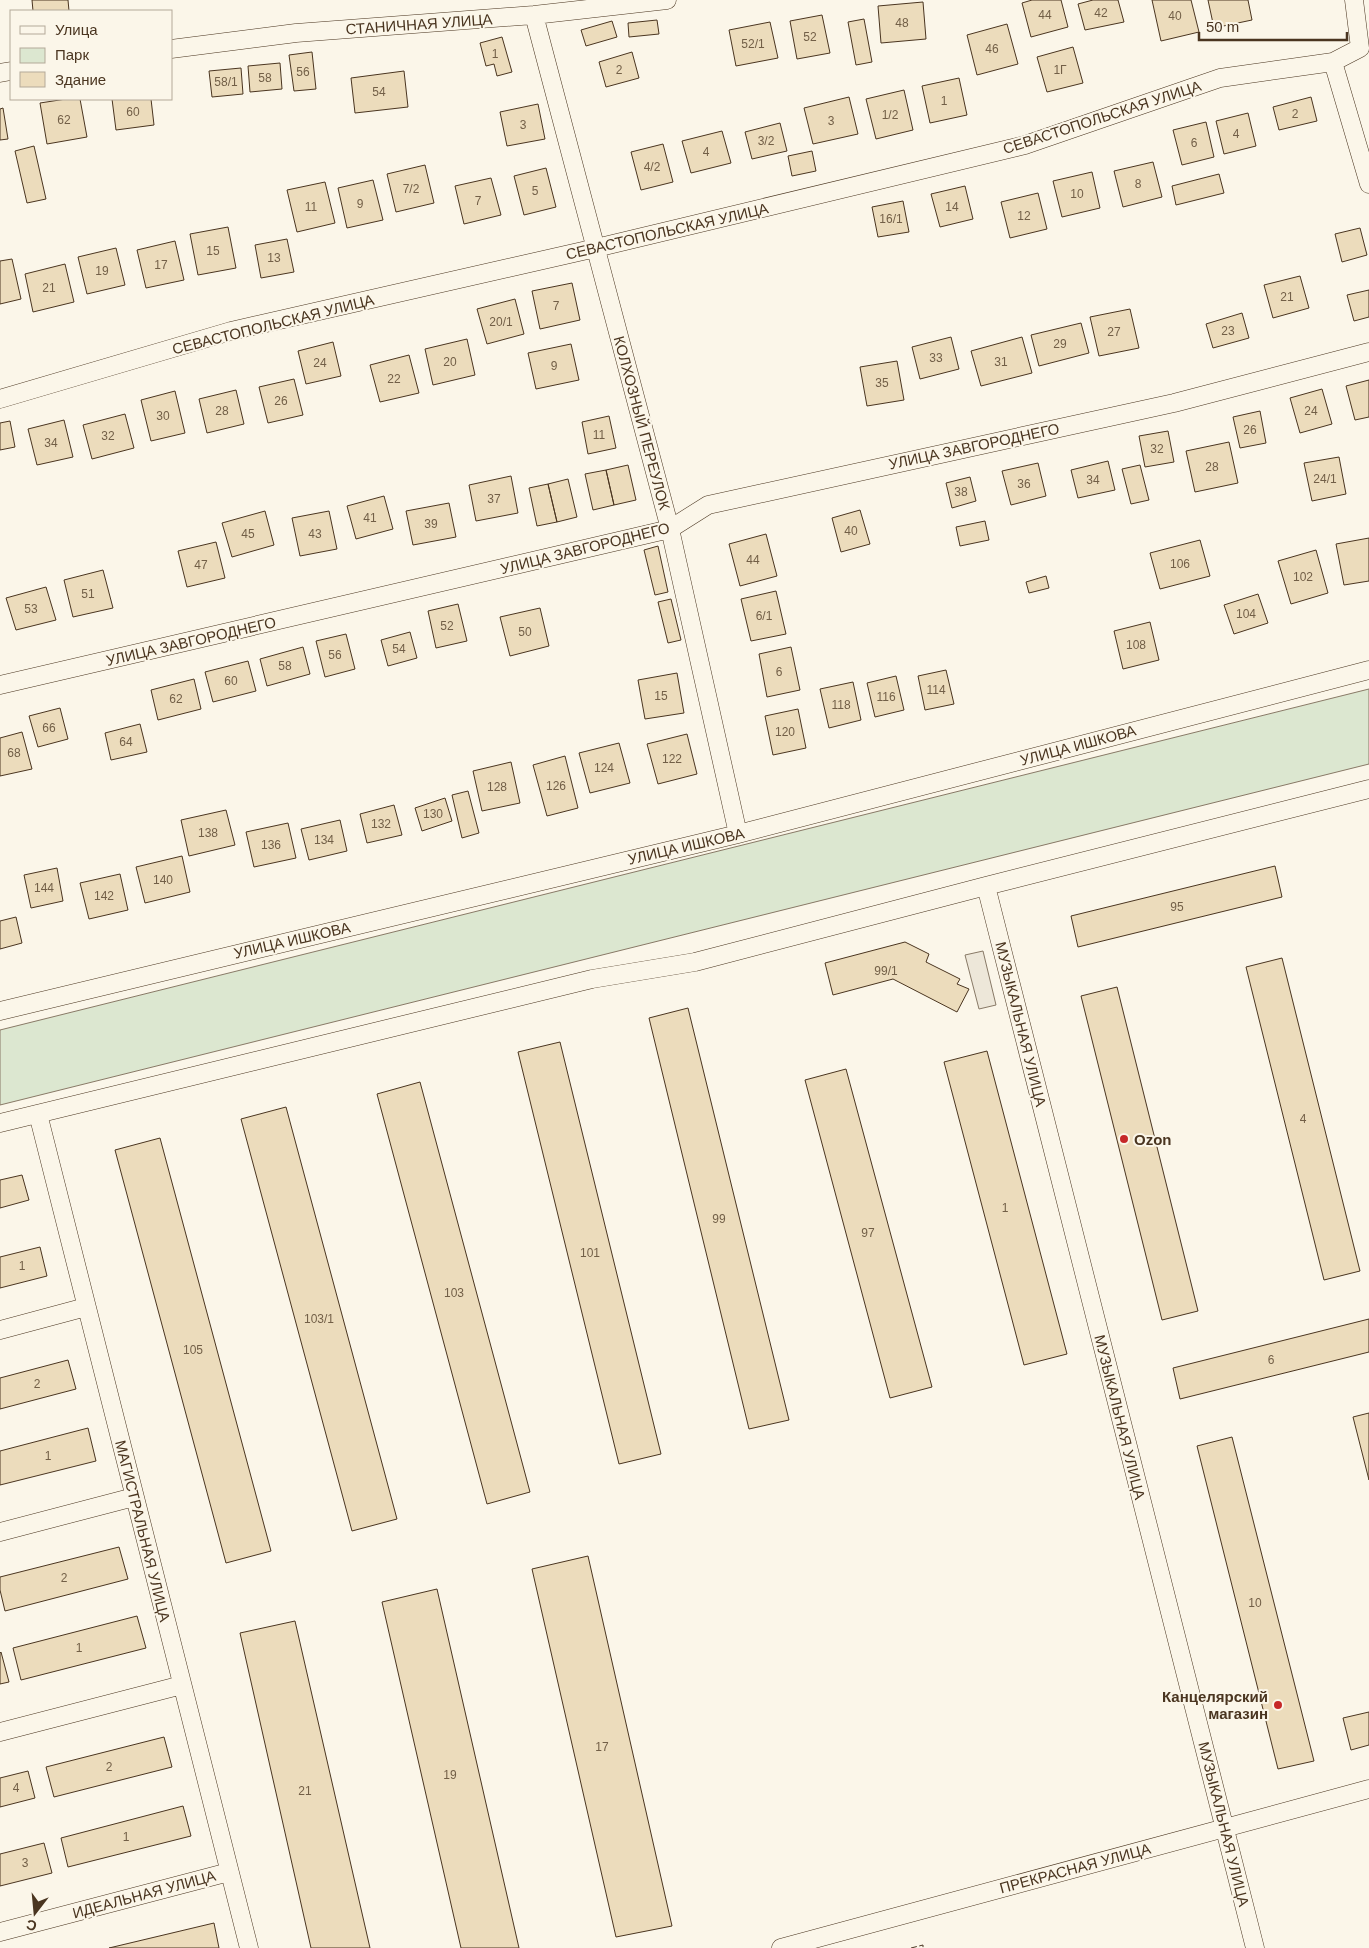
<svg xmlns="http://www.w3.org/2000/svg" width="1369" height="1948" font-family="Arial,sans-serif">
<rect width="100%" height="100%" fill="#fbf6e9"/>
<path fill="#dce7d0" stroke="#887966" d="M1369,689V764L0,1105V1030Z"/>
<path fill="#ede7d9" stroke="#887966" d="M983,951L996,1005L979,1009L965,955Z"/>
<path fill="#ecdcbc" stroke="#4a3520" d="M32,0H68L69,11H33Z
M1032,0H1061L1068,27L1031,37L1022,3Z
M1093,0H1118L1124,22L1085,30L1078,4Z
M1152,0H1191L1199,32L1161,41Z
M1208,0H1248L1252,20L1214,28Z
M923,2L926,39L881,43L878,6Z
M822,15L830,53L797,59L790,21Z
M864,19L872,62L856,65L848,22Z
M657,20L659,34L629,37L628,23Z
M612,21L617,37L586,46L581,30Z
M770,22L778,58L736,66L729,30Z
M1007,24L1018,64L977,75L967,35Z
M502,37L512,72L497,76L494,64L486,66L480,43Z
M1073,47L1083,83L1047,92L1037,57Z
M312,52L316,89L294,91L289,55Z
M632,52L639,78L606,87L599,62Z
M280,63L282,89L250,92L248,66Z
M241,68L243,94L212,97L209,71Z
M404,71L408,107L355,113L351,78Z
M959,78L967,115L930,123L922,86Z
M904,90L913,130L876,139L866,99Z
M849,97L858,134L813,144L804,108Z
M1311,97L1317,121L1279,130L1273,107Z
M66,99H80L87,137L47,144L40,103Z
M112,99H151L154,125L116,130Z
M538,104L545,139L507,146L500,112Z
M3,108L8,139L0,140V109Z
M1248,113L1256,146L1224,154L1216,121Z
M1206,122L1214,157L1182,165L1173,130Z
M780,123L787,151L752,159L745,132Z
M722,131L731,163L691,173L682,141Z
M663,144L673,182L641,190L631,152Z
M34,146L46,199L27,203L15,151Z
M812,151L816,171L792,176L788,156Z
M1153,162L1162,197L1123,207L1114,171Z
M425,165L434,203L396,212L387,174Z
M546,168L556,207L524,215L514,176Z
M1092,172L1100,208L1062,217L1053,181Z
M1219,174L1224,193L1176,205L1172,186Z
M491,178L501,215L464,224L455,186Z
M373,180L383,220L347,228L338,188Z
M325,182L335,223L297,232L287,190Z
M965,186L973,219L940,227L931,194Z
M1038,193L1047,229L1010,238L1001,202Z
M903,201L909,232L878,237L872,207Z
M228,227L236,268L198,275L190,234Z
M1360,228L1367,255L1342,262L1335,234Z
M287,239L294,272L261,278L255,245Z
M175,241L184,280L146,288L137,250Z
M116,248L125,285L87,294L78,257Z
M12,259L21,299L0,304V261Z
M65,264L74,302L33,312L25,274Z
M1300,276L1309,308L1273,318L1264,285Z
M572,283L580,320L540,329L532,291Z
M1369,290V317L1354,321L1347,295Z
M515,299L524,334L487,344L477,309Z
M1130,309L1139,348L1099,356L1090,317Z
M1242,313L1249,338L1213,348L1206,324Z
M1081,323L1089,353L1039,366L1031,335Z
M951,337L959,369L920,379L912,347Z
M1022,337L1032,373L981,386L971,351Z
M467,339L475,375L433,385L425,349Z
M333,342L341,376L306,384L298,351Z
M571,344L579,380L536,389L528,353Z
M409,355L419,393L380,402L370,365Z
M897,361L904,400L867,406L860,367Z
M294,379L303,415L268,423L259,387Z
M1369,380V417L1355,420L1346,386Z
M1322,389L1332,424L1300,433L1290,398Z
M236,390L244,424L207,433L199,399Z
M175,391L185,433L151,441L141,400Z
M1260,411L1266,443L1240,448L1233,417Z
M125,414L134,448L92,459L83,425Z
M609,416L616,448L588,454L582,422Z
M64,420L73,457L37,465L28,429Z
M10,421L15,447L0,450V423Z
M1168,431L1174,462L1145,467L1139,436Z
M1229,442L1238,483L1195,492L1186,451Z
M1339,457L1346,494L1312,501L1304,463Z
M1108,461L1115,490L1078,498L1071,470Z
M1038,463L1046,496L1011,505L1002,471Z
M628,465L636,500L614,505L606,470Z
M1140,465L1149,500L1131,504L1122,469Z
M606,470L614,505L593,510L585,474Z
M511,476L518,513L476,521L469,485Z
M970,477L976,501L952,508L946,483Z
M568,479L577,517L557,522L548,484Z
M548,484L557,522L537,526L529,488Z
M384,496L393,529L356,539L347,506Z
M449,503L456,537L413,545L406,511Z
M860,510L870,544L841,552L832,518Z
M265,511L274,545L232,557L222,523Z
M329,511L337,549L300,556L292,518Z
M985,521L989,540L960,546L956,527Z
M766,534L777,576L740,586L729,544Z
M1369,538V581L1344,585L1336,544Z
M1200,540L1210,576L1160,589L1150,553Z
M216,542L225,578L187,587L178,551Z
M658,546L668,592L655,595L644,550Z
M1316,550L1328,593L1291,604L1278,561Z
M103,570L113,608L73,617L64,580Z
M1046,576L1049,588L1029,593L1026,582Z
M46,587L56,620L16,630L6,598Z
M776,591L786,634L751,641L741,599Z
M1258,594L1268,623L1234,634L1224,605Z
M671,599L681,640L668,643L658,602Z
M458,604L467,641L436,648L428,611Z
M540,608L549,646L510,656L500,617Z
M1150,622L1159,660L1123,669L1114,631Z
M410,632L417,658L388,666L381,640Z
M346,634L355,669L325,677L316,641Z
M303,647L310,674L267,686L260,659Z
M791,647L800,690L767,697L759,654Z
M248,661L256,691L213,702L205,672Z
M946,670L954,704L925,710L918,676Z
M677,673L684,713L645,719L638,680Z
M896,676L904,710L875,717L867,683Z
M194,679L201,709L158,720L151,690Z
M853,682L861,720L829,728L820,689Z
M60,708L68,739L38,747L29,716Z
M798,709L806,748L773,755L765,716Z
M140,724L147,752L111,760L105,733Z
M22,732L32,769L0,776V738Z
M687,734L697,774L658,784L647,744Z
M619,743L630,783L590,793L579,753Z
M565,756L578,808L547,816L533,765Z
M511,762L520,803L482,811L473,771Z
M468,791L479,833L462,838L452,795Z
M445,798L452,821L422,831L415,808Z
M394,805L402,835L367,843L360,814Z
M226,810L235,845L189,856L181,820Z
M340,820L347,851L309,860L301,829Z
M288,823L296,858L254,867L246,832Z
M182,856L190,892L145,903L136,867Z
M1275,866L1282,897L1078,947L1071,916Z
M57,868L63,901L31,908L24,875Z
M120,874L128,910L89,919L80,883Z
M16,917L22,943L0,949V921Z
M905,942L929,954L926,962L960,979L957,984L969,989L957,1012L893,979L833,995L825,963Z
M1282,958L1360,1271L1324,1280L1246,967Z
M1117,987L1198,1311L1162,1320L1081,996Z
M688,1008L789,1420L749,1429L649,1018Z
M560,1042L661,1454L619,1464L518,1052Z
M987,1051L1067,1354L1024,1365L944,1062Z
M846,1069L932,1387L890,1398L805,1080Z
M420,1082L530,1492L487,1504L377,1094Z
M286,1107L397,1519L352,1531L241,1119Z
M160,1138L271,1551L226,1563L115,1150Z
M22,1175L29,1200L0,1208V1180Z
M40,1247L47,1276L0,1288V1257Z
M1369,1319V1352L1180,1399L1173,1368Z
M68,1360L76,1389L0,1409V1378Z
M1369,1413V1480L1353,1417Z
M88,1428L96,1461L0,1485V1451Z
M1232,1437L1314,1761L1278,1769L1197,1446Z
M119,1547L128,1579L5,1611L0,1590V1577Z
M588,1556L672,1926L616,1937L532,1569Z
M437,1589L519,1948H461L382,1602Z
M137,1616L146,1648L21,1680L13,1648Z
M295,1621L370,1948H311L240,1633Z
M1,1652L9,1682L0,1684V1653Z
M1369,1712V1745L1351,1750L1343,1718Z
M164,1737L172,1767L54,1797L46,1767Z
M28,1771L35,1798L0,1807V1778Z
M183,1806L191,1836L68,1867L61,1838Z
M44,1843L52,1873L0,1886V1854Z
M214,1923L219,1948H109Z"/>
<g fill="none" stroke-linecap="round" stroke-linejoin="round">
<defs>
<path id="street" d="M1354,0L1360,48L1333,62L1369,184
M534,15L670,529L738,834
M171,49L296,33L534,15L667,0
M0,73L11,71
M0,399L231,331L596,248L1025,145L1220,78L1333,62
M0,685L670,529L708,505L1174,403L1369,352
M986,886L1255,1948
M0,1011L738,834L1369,670
M38,1114L249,1948
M0,1123L592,979L695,962L986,886L1369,789
M0,1330L86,1307
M0,1532L134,1497
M0,1732L182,1685
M0,1932L229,1872
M781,1948L1369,1789"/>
</defs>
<use href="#street" stroke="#4a3520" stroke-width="19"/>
<use href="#street" stroke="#fbf6e9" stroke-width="18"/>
<path stroke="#4a3520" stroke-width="1" stroke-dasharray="6 2.5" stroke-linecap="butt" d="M911,1948L923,1945V1948"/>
</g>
<g fill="#c62828" stroke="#fbf6e9" stroke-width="2">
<circle cx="1124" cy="1139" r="5"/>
<circle cx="1278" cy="1705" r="5"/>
</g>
<g text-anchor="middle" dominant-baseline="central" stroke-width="4" stroke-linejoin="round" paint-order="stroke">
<g font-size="12" fill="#725f47">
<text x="1101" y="13">42</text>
<text x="1045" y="15">44</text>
<text x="1175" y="16">40</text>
<text x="902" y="23">48</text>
<text x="810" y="37">52</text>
<text x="753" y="44">52/1</text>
<text x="992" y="49">46</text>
<text x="495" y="54">1</text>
<text x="619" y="70">2</text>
<text x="1060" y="70">1Г</text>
<text x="303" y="72">56</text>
<text x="265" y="78">58</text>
<text x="226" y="82">58/1</text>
<text x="379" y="92">54</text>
<text x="944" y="101">1</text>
<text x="133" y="112">60</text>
<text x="1295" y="114">2</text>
<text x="890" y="115">1/2</text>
<text x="64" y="120">62</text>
<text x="831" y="121">3</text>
<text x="523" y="125">3</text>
<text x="1236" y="134">4</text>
<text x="766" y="141">3/2</text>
<text x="1194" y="143">6</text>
<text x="706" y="152">4</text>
<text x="652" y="167">4/2</text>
<text x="1138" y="184">8</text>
<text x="411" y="189">7/2</text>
<text x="535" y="191">5</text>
<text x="1077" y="194">10</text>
<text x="478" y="201">7</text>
<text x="360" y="204">9</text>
<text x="311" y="207">11</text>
<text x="952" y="207">14</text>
<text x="1024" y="216">12</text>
<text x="891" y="219">16/1</text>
<text x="213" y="251">15</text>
<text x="274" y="258">13</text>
<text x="161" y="265">17</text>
<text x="102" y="271">19</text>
<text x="49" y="288">21</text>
<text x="1287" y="297">21</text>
<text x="556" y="306">7</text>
<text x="501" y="322">20/1</text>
<text x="1228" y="331">23</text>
<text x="1114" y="332">27</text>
<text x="1060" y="344">29</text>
<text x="936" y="358">33</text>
<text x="450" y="362">20</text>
<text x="1001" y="362">31</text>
<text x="320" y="363">24</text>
<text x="554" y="366">9</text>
<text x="394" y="379">22</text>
<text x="882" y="383">35</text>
<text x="281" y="401">26</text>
<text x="222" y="411">28</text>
<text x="1311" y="411">24</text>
<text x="163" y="416">30</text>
<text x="1250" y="430">26</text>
<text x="599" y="435">11</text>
<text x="108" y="436">32</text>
<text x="51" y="443">34</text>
<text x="1157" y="449">32</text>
<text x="1212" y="467">28</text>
<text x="1325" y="479">24/1</text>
<text x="1093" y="480">34</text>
<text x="1024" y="484">36</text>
<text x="961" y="492">38</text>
<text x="494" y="499">37</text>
<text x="370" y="518">41</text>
<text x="431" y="524">39</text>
<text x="851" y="531">40</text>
<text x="248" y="534">45</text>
<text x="315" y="534">43</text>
<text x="753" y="560">44</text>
<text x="1180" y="564">106</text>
<text x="201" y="565">47</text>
<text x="1303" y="577">102</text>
<text x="88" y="594">51</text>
<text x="31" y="609">53</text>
<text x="1246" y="614">104</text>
<text x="764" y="616">6/1</text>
<text x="447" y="626">52</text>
<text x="525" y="632">50</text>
<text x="1136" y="645">108</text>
<text x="399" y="649">54</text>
<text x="335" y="655">56</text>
<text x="285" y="666">58</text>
<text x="779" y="672">6</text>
<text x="231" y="681">60</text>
<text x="936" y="690">114</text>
<text x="661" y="696">15</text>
<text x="886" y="697">116</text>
<text x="176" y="699">62</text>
<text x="841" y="705">118</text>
<text x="49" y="728">66</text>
<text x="785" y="732">120</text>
<text x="126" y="742">64</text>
<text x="14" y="753">68</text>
<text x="672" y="759">122</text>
<text x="604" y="768">124</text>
<text x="556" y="786">126</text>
<text x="497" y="787">128</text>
<text x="433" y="814">130</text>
<text x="381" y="824">132</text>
<text x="208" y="833">138</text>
<text x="324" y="840">134</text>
<text x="271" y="845">136</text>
<text x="163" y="880">140</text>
<text x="44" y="888">144</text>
<text x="104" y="896">142</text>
<text x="1177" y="907">95</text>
<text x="886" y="971">99/1</text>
<text x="1303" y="1119">4</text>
<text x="1005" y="1208">1</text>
<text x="719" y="1219">99</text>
<text x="868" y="1233">97</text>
<text x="590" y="1253">101</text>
<text x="22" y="1266">1</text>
<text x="454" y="1293">103</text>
<text x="319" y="1319">103/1</text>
<text x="193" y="1350">105</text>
<text x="1271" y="1360">6</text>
<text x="37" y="1384">2</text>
<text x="48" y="1456">1</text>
<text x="64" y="1578">2</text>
<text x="1255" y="1603">10</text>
<text x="79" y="1648">1</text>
<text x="602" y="1747">17</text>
<text x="109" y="1767">2</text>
<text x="450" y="1775">19</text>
<text x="16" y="1788">4</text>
<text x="305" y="1791">21</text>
<text x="126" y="1837">1</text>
<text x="25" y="1863">3</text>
</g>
<g font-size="15" fill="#4a3520" stroke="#fbf6e9">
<text transform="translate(419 24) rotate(-4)">СТАНИЧНАЯ УЛИЦА</text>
<text transform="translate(1102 117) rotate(-18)">СЕВАСТОПОЛЬСКАЯ УЛИЦА</text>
<text transform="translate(667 231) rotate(-13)">СЕВАСТОПОЛЬСКАЯ УЛИЦА</text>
<text transform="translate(273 324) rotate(-14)">СЕВАСТОПОЛЬСКАЯ УЛИЦА</text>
<text transform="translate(642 423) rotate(75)">КОЛХОЗНЫЙ ПЕРЕУЛОК</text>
<text transform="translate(974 446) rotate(-12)">УЛИЦА ЗАВГОРОДНЕГО</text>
<text transform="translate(585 548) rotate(-14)">УЛИЦА ЗАВГОРОДНЕГО</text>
<text transform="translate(191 641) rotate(-13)">УЛИЦА ЗАВГОРОДНЕГО</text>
<text transform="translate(1078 745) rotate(-15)">УЛИЦА ИШКОВА</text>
<text transform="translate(686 846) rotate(-13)">УЛИЦА ИШКОВА</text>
<text transform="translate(292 940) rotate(-13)">УЛИЦА ИШКОВА</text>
<text transform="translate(1021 1024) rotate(76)">МУЗЫКАЛЬНАЯ УЛИЦА</text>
<text transform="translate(1120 1417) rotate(76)">МУЗЫКАЛЬНАЯ УЛИЦА</text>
<text transform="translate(143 1531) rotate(76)">МАГИСТРАЛЬНАЯ УЛИЦА</text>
<text transform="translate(1224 1824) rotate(76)">МУЗЫКАЛЬНАЯ УЛИЦА</text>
<text transform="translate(1075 1868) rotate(-15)">ПРЕКРАСНАЯ УЛИЦА</text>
<text transform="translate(144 1894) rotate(-15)">ИДЕАЛЬНАЯ УЛИЦА</text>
</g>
<g font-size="15" font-weight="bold" fill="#4a3520" stroke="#fbf6e9" text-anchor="start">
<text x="1134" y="1139">Ozon</text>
<text x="1268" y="1696" text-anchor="end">Канцелярский<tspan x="1268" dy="17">магазин</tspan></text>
</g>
</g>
<rect x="10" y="10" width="162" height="90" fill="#fbf6e9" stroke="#b4a999"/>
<rect x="20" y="26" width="25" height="8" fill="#fbf6e9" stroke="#b4a999"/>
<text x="55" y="35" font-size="15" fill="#4a3520">Улица</text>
<rect x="20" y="48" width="25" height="15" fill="#dce7d0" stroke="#b4a999"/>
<text x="55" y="60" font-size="15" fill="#4a3520">Парк</text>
<rect x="20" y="72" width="25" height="15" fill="#ecdcbc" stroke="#b4a999"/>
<text x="55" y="85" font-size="15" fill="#4a3520">Здание</text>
<g transform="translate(35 1913) rotate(196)" stroke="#fbf6e9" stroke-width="4" paint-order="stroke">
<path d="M0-4L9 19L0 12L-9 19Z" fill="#4a3520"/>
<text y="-8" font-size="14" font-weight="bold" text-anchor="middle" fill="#4a3520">С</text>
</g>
<path d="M1199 32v8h148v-8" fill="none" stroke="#4a3520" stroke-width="2.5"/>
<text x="1206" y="32" font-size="15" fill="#4a3520" stroke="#fbf6e9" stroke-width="4" paint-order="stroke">50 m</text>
</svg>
